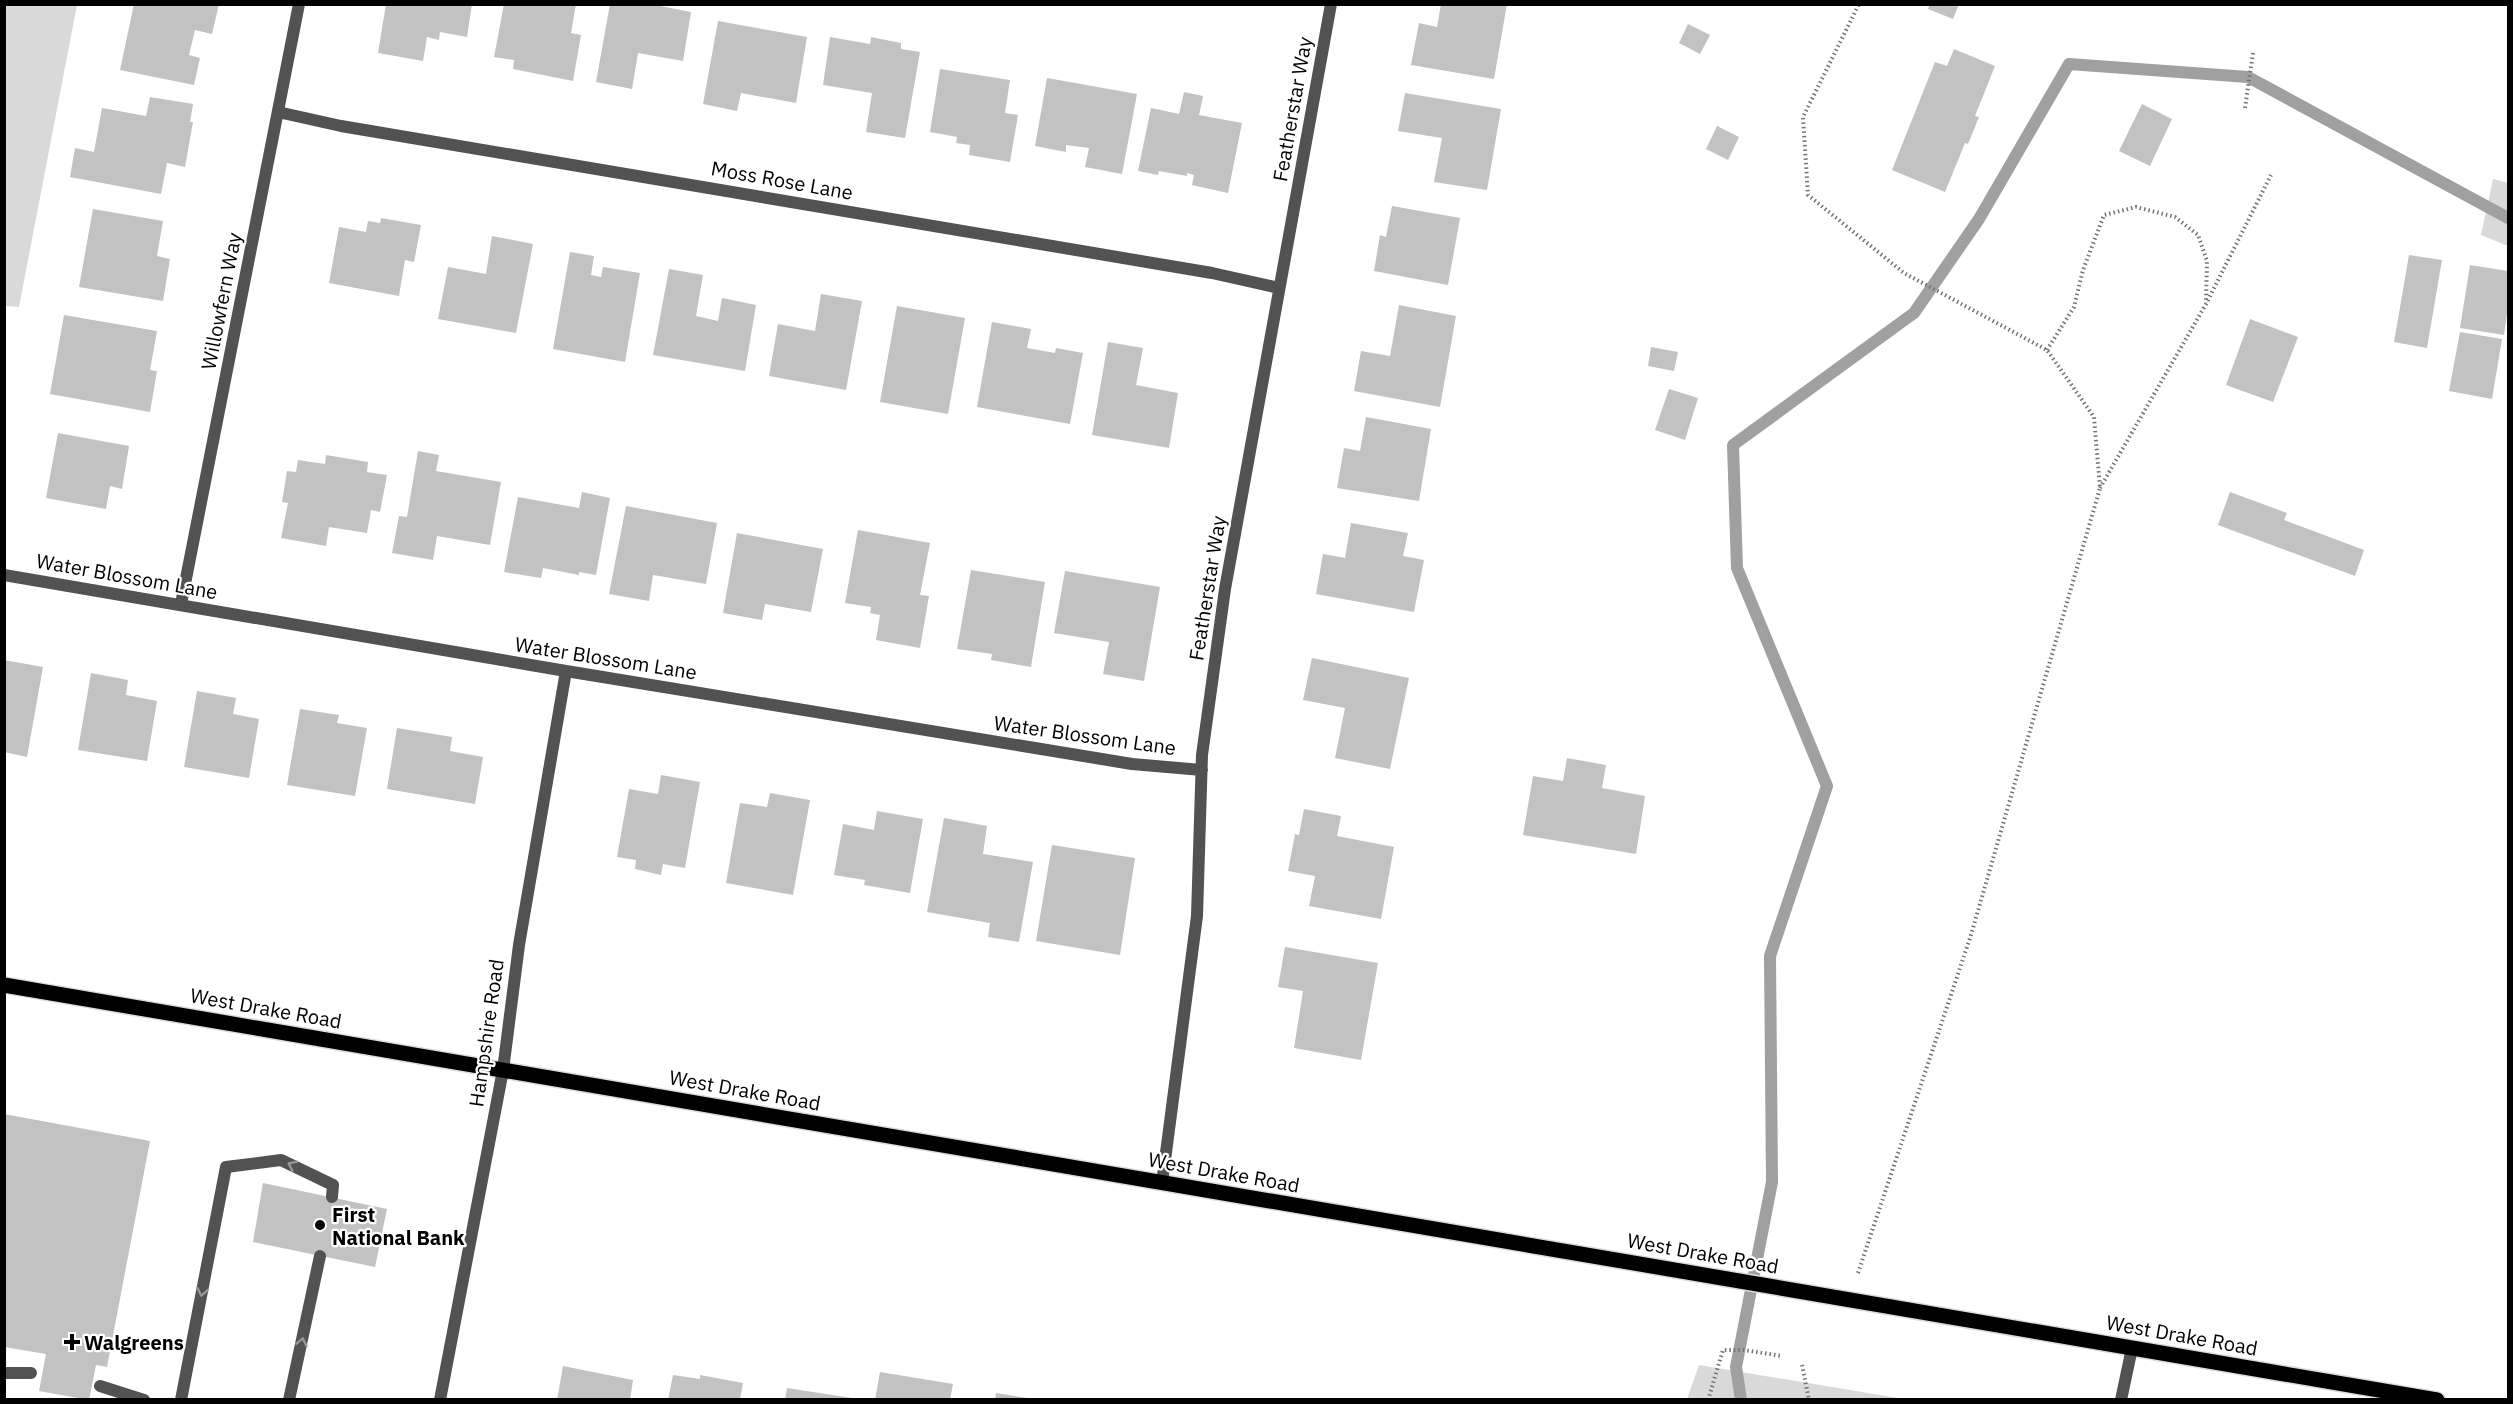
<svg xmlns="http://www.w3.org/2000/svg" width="2513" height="1404" font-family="'IBM Plex Sans',sans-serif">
<rect width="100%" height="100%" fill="#fff"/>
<path fill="#d9d9d9" d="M4,5H77L19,307L4,306Z
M2493,179L2508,183V246L2481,235Z
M1699,1365L1904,1399H1687Z"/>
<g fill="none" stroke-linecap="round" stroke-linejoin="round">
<path stroke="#a0a0a0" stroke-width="12" d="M1741,1400L1736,1367L1772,1182L1770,956L1827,786L1737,568L1733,445L1914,313L1979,219L2069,64L2248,77L2508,218"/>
</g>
<path fill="#c2c2c2" d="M134,4H219L212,34L195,30L189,55L200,58L194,85L120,70Z
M386,4H472L467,37L440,32L439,40L427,37L423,61L378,53Z
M504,4H576L571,33L581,35L573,81L513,69L514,60L494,57Z
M610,4H650L691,12L683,61L638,53L632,89L596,82Z
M1441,4H1507L1494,79L1411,65L1419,23L1437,27Z
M1930,4H1959L1953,19L1928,9Z
M718,21L807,37L796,103L741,93L737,111L703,104Z
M1688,24L1710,35L1700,54L1679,43Z
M830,37L870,44L871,37L901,43V49L920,52L905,138L866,132L872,93L823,85Z
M1954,49L1995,66L1975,116L1979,117L1968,144L1965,143L1945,192L1892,170L1935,62L1947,66Z
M940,69L1010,80L1005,113L1018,115L1010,162L969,155L970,145L956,143L957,137L930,132Z
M1047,78L1137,94L1122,174L1085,167L1089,148L1066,145V152L1035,146Z
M1184,92L1203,96L1199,115L1242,123L1228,193L1192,185L1194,175L1187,173V176L1159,171L1158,175L1138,171L1151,108L1179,114Z
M1405,93L1501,109L1487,190L1434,182L1442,138L1398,131Z
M150,97L193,104L190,122H193L185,167L167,163L161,194L70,177L75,148L94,152L102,108L146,116Z
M2142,104L2172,119L2150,166L2119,151Z
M1717,126L1739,137L1728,160L1706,149Z
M1392,206L1460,218L1448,285L1374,271L1380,235L1386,237Z
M93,209L163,221L157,256L170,259L163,301L79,287Z
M381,218L421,225L414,262L405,260L399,296L329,283L339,227L366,232L368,221L380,223Z
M492,236L533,244L516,333L438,319L448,267L486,274Z
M570,252L594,256L591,275L601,277L603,267L640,273L625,362L553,349Z
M2409,255L2442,260L2427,348L2394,342Z
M2470,265L2508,271V306L2504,335L2460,328Z
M669,269L703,275L696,316L718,321L722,298L756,305L745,371L653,355Z
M821,294L862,301L846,390L769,376L778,324L815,331Z
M1399,305L1456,316L1440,407L1354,391L1361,351L1390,356Z
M897,306L965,318L948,414L880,402Z
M64,315L157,331L150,370L157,371L150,412L50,394Z
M2250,319L2298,337L2273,402L2226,385Z
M992,322L1031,329L1027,348L1055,353L1056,348L1083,353L1070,424L977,407Z
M2460,332L2502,339L2492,399L2449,391Z
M1108,342L1143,348L1136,385L1178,393L1169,448L1092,435Z
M1651,347L1678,352L1674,371L1648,366Z
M1669,389L1698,398L1685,440L1655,430Z
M1366,417L1431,429L1419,501L1337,488L1344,448L1360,451Z
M58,433L129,446L122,489L110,486L106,509L46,498Z
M418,451L439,455L436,471L501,482L490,545L437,536L433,560L392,553L399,516L407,517Z
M326,455L368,462L367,472L387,475L380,512L371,510L367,533L329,527L326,546L281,538L288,503L282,502L287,471L296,472L298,460L325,464Z
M582,492L610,498L596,575L579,572V575L543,568L541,578L504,572L518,497L579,508Z
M2230,492L2287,513L2284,520L2364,550L2355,576L2218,525Z
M626,506L717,523L706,584L653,575L649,601L609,594Z
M1351,523L1408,533L1403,556L1424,560L1414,612L1316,594L1323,554L1345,558Z
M858,530L930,543L920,595L929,596L920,648L876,640L880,615L870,613L871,607L845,603Z
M737,533L823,549L811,612L765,604L762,620L723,613Z
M971,570L1045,582L1031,667L991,660L992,654L957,649Z
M1065,571L1160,587L1144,681L1103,674L1109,642L1054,633Z
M1312,658L1409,678L1390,769L1335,758L1345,708L1303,700Z
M4,660L43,667L27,757L4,752Z
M91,673L128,680L126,695L157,701L147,761L78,750Z
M197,691L236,698L233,714L259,719L249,778L184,767Z
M300,709L339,715L337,723L367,728L355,796L287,785Z
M397,728L452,737L450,751L483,757L475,804L387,789Z
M1567,758L1606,765L1602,788L1645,796L1636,854L1523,835L1533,776L1563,781Z
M661,775L700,782L685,868L663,864L661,875L635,869L636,860L617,857L629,789L658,794Z
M770,793L810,800L793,895L726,883L740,803L767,807Z
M1304,809L1341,816L1337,836L1394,847L1381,919L1309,906L1315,876L1288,871L1295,834L1299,835Z
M877,811L923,819L910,893L864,885L865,880L834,875L843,824L874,830Z
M944,818L987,826L983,854L1033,862L1019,942L988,937L990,923L927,912Z
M1052,845L1135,858L1120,955L1036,941Z
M1285,947L1378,963L1361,1060L1294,1048L1303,991L1278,987Z
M4,1114L150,1141L107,1367L96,1365L89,1400L39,1391L46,1354L4,1347Z
M263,1183L387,1209L375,1267L253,1242Z
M563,1366L633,1380L630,1400H557Z
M880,1372L953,1384L950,1400H875Z
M673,1375L700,1379V1375L743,1383L740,1400H668Z
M787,1388L852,1398V1400H785Z
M996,1393L1027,1398V1400H995Z"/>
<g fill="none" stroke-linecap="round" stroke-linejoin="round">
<defs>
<path id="primary" d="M4,985L2437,1400"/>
</defs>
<use href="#primary" stroke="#dbdbdb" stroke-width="18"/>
<path stroke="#747474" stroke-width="4" stroke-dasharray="1.5 3" stroke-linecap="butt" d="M2245,108L2253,53
M2047,350L2074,307L2083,270L2104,215L2136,207L2175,217L2198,235L2207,261L2206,303
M2100,488L2206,304L2271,175
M1858,1273L1971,935L2100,488L2094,417L2047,350L1904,273L1808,195L1803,117L1859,4
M1802,1365L1809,1400
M1708,1400L1723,1350H1744L1782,1356"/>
<path stroke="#525252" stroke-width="12" d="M4,1373H31
M100,1386L144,1400
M181,1400L226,1167L281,1160L333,1185L332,1197
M289,1400L320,1256"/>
<path stroke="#525252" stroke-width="12" d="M278,112L341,126L1212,273L1279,288
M4,575L566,671L1132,764L1202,770
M181,604L299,4
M1162,1183L1197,916L1202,755L1225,589L1331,4
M440,1400L503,1070L519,945L566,671
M2121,1400L2132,1348"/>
<use href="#primary" stroke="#000" stroke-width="15"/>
</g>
<defs><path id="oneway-chevron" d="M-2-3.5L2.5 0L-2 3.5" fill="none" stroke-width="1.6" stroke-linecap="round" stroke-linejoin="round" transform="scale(1.5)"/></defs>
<g stroke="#979797">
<use href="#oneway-chevron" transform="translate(292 1165) rotate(-154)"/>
<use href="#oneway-chevron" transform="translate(202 1292) rotate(101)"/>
<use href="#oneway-chevron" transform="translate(302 1342) rotate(-78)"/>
</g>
<g fill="#000" stroke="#fff" stroke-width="2">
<circle cx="320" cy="1225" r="6"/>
<path d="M69 1333h6v6h6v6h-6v6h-6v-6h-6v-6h6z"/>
</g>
<g text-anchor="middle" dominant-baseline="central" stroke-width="4.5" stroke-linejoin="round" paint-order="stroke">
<g font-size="20" fill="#000" stroke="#fff">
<text transform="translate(1292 109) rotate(-80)">Featherstar Way</text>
<text transform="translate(782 180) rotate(10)">Moss Rose Lane</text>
<text transform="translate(221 301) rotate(-79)">Willowfern Way</text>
<text transform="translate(127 576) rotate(10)">Water Blossom Lane</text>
<text transform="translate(1207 588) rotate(-81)">Featherstar Way</text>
<text transform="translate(606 658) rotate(9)">Water Blossom Lane</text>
<text transform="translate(1085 735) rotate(8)">Water Blossom Lane</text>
<text transform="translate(266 1008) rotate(10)">West Drake Road</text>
<text transform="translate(486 1033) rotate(-82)">Hampshire Road</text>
<text transform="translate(745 1090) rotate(10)">West Drake Road</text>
<text transform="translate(1224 1172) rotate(10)">West Drake Road</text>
<text transform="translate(1703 1253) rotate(10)">West Drake Road</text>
<text transform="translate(2182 1335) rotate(10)">West Drake Road</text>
</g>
<g font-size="20" font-weight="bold" fill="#000" stroke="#fff" text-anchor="start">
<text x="332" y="1214">First<tspan x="332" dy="23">National Bank</tspan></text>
<text x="84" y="1342">Walgreens</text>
</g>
</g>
<rect width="2513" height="1404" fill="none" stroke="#000000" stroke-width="12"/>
</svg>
